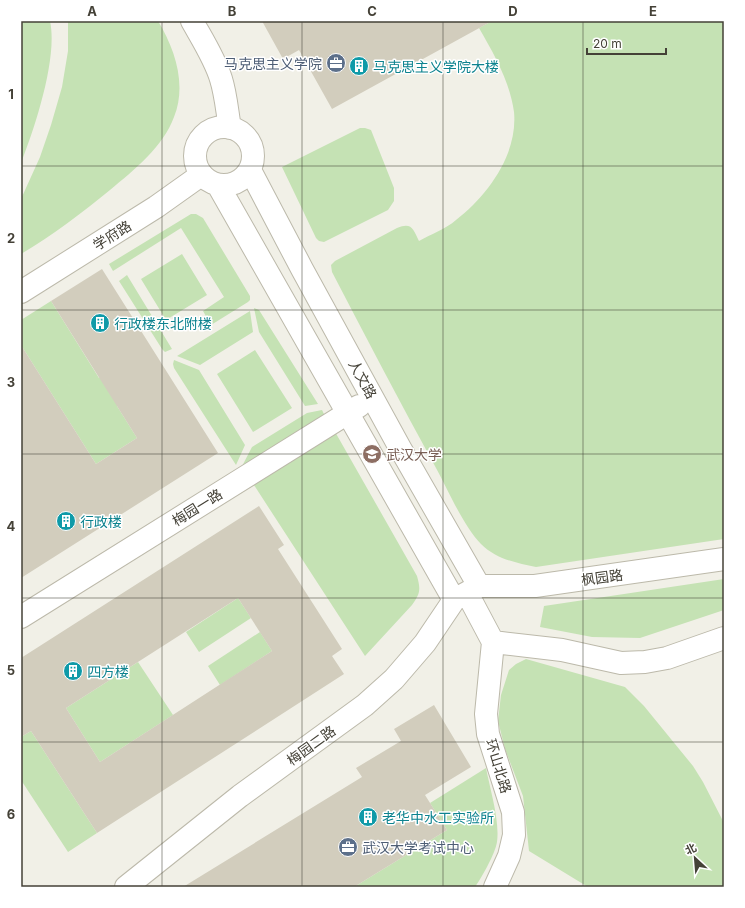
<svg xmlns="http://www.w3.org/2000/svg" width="745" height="908" font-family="Inter,'Noto Sans SC',sans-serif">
<rect width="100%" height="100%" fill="#f1f0e7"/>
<path fill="#c5e2b4" d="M21,21H50C58,58 35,127 21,163Z
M68,21H158C175,49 187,85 174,117C163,147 134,170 110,190C82,213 53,235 21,254V199L40,157L51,125L62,87L68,51Z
M492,21H724V539L536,567C516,563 496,559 481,544C464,527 448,490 436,468C400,403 366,337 332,272L331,265L335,261L397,228C412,222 413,229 419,241C431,234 446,229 456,220C488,195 518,154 514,112C510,82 494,54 479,28Z
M360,128H365L371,130L394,188V201L388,210L324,242L319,241L316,238L282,167Z
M191,214H196L203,218L250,296V300L248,302L211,325L203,311L224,297L181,228L113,271L109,264Z
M182,254L207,295L166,320L141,279Z
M127,275L172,349L165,352L162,349L119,281Z
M51,301L99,378L150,345L143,390L117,406L137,438L96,464L21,345V320Z
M254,308L259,310L318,404L305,406L259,332Z
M250,311L253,332L200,365L177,356Z
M255,350L292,408L253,432L217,374Z
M174,360L199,370L245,445L236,465L174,368L173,364Z
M322,410L325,416L239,472L252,447L307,413Z
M334,430L417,576C421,590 420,594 412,605L365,656L252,482Z
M724,579V610L640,638L592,637L540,627L544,606Z
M238,598L251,618L199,652L186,632Z
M260,632L272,651L220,685L208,666Z
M526,659L625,687L644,706L693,766L703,782L724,823V887H588L529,851L523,796L505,749L498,721L501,695L509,670L516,664Z
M138,662L173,715L100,762L66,708Z
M31,731L97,833L68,852L21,780V737Z
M486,768C490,789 500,821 497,842C495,854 482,877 475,887H354L447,830L430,803Z"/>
<path fill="#d2cdbd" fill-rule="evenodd" d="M262,21H492L332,109L299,50L283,59Z
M102,269L218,453L21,578V345L96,464L137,438L51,301Z
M259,506L284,545L278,549L342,649L332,656L344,674L97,833L31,731L21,737V658ZM238,598L272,651L100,762L66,708Z
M434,705L471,767L425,795L447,830L354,887H183L362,777L356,768L401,741L394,729Z"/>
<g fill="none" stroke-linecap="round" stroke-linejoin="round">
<defs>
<path id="minor" d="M192,21C202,39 215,59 221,79C226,95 227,111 230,128
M195 156a29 29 0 1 1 58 0a29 29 0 1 1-58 0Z
M250,170L302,269L400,448L479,586
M218,185L454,600
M21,292L156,207L201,175
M467,593L493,642L486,714L488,734L513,812L514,835L509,856L495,887
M21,617L359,406
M493,642L562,650L621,663L645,662L667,658L724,638
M126,887L240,796L365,705L394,679L425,643L454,600L479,586H535L724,559"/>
</defs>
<use href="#minor" stroke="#bcb9aa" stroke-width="24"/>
<use href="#minor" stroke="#fff" stroke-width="22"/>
</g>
<path fill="none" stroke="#444137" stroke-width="1" stroke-opacity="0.55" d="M162,21V887M302,21V887M443,21V887M583,21V887M21,166H724M21,310H724M21,454H724M21,598H724M21,742H724"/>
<defs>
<symbol id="office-disc" viewBox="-11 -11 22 22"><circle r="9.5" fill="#5c6f8a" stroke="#fff"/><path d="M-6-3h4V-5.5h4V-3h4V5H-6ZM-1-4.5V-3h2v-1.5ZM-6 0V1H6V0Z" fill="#fff"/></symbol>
<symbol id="building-disc" viewBox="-11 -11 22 22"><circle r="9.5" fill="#0f9aa8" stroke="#fff"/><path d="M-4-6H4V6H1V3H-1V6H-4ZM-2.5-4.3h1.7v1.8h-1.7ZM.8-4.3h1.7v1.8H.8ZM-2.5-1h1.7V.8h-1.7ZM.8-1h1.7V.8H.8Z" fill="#fff"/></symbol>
<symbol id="university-disc" viewBox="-11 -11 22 22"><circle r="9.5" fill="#8d6e63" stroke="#fff"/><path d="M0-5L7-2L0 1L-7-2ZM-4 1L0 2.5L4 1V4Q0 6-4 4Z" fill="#fff"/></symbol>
</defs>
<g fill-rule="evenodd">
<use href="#office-disc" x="325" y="52" width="22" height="22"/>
<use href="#building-disc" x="348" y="55" width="22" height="22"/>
<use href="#building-disc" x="89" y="312" width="22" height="22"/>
<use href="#university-disc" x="361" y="443" width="22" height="22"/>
<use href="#building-disc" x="55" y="510" width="22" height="22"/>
<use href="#building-disc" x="62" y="660" width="22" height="22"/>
<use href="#building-disc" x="357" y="806" width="22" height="22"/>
<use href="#office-disc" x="337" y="836" width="22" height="22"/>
</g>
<g text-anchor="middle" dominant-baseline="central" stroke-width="3" stroke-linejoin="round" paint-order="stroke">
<g font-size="14" fill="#4e5e75" stroke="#fff" text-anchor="end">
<text x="322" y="63">马克思主义学院</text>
<text x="362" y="847" text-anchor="start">武汉大学考试中心</text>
</g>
<g font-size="14" fill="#0d838f" stroke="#fff" text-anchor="start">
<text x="373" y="66">马克思主义学院大楼</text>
<text x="114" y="323">行政楼东北附楼</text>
<text x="80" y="521">行政楼</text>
<text x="87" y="671">四方楼</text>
<text x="382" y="817">老华中水工实验所</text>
</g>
<g font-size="14" fill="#444137" stroke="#fff">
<text transform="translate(112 235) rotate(-32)">学府路</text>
<text transform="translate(363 379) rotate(61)">人文路</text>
<text transform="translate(197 507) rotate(-32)">梅园一路</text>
<text transform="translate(602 577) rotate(-8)">枫园路</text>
<text transform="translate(311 745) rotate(-36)">梅园二路</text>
<text transform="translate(499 766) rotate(73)">环山北路</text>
</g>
<g font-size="14" fill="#785e54" stroke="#fff" text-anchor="start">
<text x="386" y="454">武汉大学</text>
</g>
</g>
<rect width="745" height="908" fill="none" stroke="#ffffff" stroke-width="44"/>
<g transform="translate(695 858) rotate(334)" stroke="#ffffff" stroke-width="3" paint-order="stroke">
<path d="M0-3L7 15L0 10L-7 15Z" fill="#444137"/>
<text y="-6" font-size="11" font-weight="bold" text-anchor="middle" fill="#444137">北</text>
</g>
<path d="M587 48v6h79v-6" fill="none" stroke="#444137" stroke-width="2"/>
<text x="593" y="48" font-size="12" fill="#444137" stroke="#ffffff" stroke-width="3" paint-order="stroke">20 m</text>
<rect x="22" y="22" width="701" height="864" fill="none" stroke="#444137" stroke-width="1.5"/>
<g font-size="13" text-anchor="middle" font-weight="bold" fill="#444137">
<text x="92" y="16">A</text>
<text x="232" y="16">B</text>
<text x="372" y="16">C</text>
<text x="513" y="16">D</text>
<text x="653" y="16">E</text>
<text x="11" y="99">1</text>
<text x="11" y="243">2</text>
<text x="11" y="387">3</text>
<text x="11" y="531">4</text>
<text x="11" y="675">5</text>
<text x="11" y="819">6</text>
</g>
</svg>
